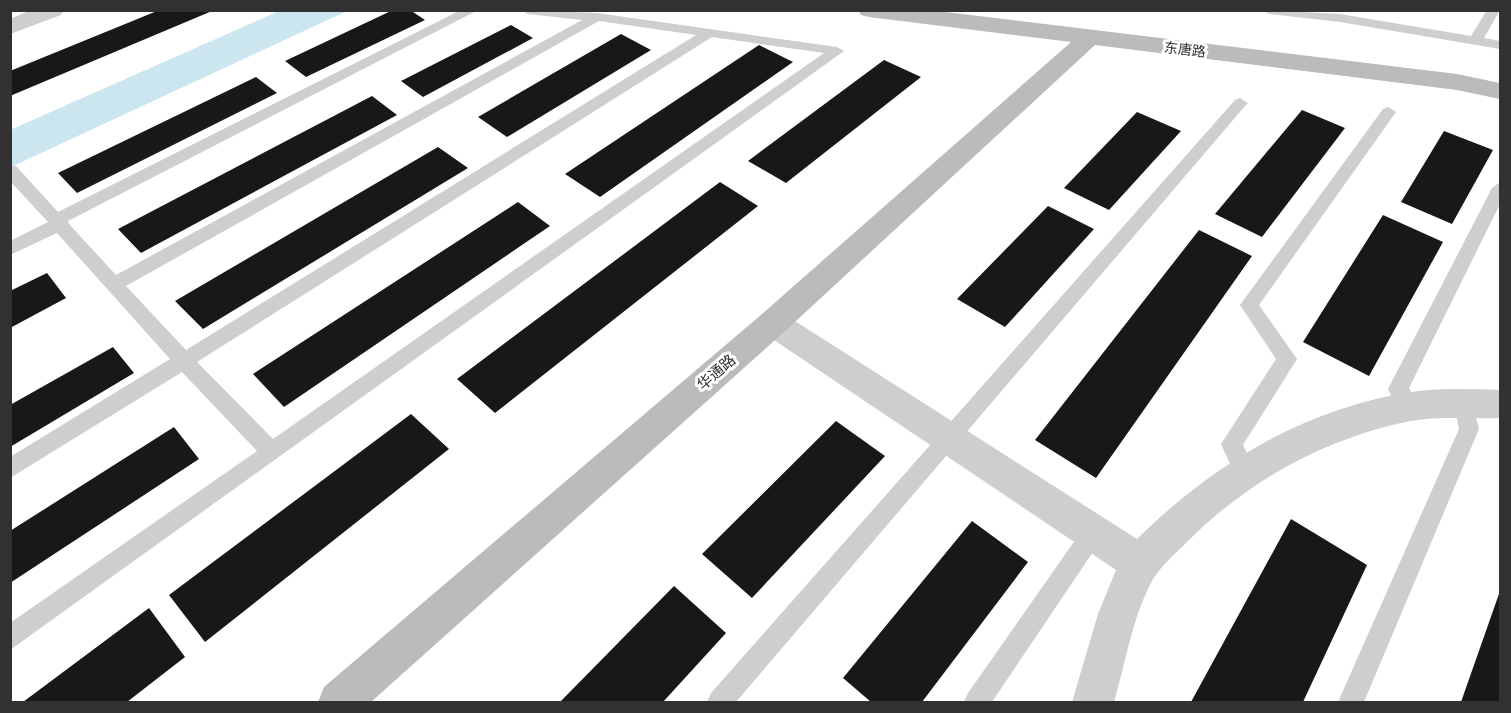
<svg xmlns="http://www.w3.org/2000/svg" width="1511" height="713" font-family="'Titillium Web','Noto Sans SC',sans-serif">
<rect width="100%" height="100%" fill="#fff"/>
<path fill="#cbe6ee" d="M279,11H347L11,167L10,130Z"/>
<path fill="#181818" d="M393,10H410L425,20L306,77L285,61Z
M157,11H212L10,96V71Z
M511,25L533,38L423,97L401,81Z
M621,34L651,50L507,137L478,117Z
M759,45L793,62L600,197L565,174Z
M884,60L921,77L786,183L748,161Z
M256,77L277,93L77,193L58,173Z
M372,96L397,115L141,253L118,229Z
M1302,110L1345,128L1262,237L1215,214Z
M1137,112L1181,131L1109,210L1064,188Z
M1444,131L1493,150L1452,224L1401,202Z
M438,147L468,168L203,329L175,301Z
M720,182L758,206L495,413L457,379Z
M518,202L550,226L284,407L253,374Z
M1048,206L1094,229L1005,327L957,299Z
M1383,215L1443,242L1369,376L1303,342Z
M1199,230L1252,256L1096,478L1035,440Z
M47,273L66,298L10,328V291Z
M113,347L134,373L10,447V405Z
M411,414L449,449L205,642L169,595Z
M836,421L885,456L752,598L702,554Z
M174,427L199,459L10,583V531Z
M1291,519L1367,565L1303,702H1191Z
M972,521L1028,562L922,702H871L843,678Z
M674,586L726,633L663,702H560Z
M1500,591V702H1461Z
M149,608L185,657L127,702H23Z"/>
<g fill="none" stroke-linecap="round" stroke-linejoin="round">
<path fill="#cecece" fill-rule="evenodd" d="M461,10H478L68,221L69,224L116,275L582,20L528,14L522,10L597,13L837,47L844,51L10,650V623L257,451L182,372L10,478V457L170,359L57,233L10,255V241L48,222L10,181V165L16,166L58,212ZM599,21L696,35L186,350L126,286ZM712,37L824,53L273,439L197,362Z
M1263,10L1340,14L1471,36L1487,10H1500L1484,38L1500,41V49L1340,22L1269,14Z
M1240,98L1248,103L1245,106L736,702H707L711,693L1235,100Z
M1388,107L1396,112L1259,305L1297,359L1243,445L1256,472L1253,479L1245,481L1237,479L1221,444L1276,359L1240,305L1383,109Z
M1500,182V204L1409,388L1421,407L1418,413C1402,418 1394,402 1388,389L1492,188Z
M1464,396L1471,398L1479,429L1364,702H1338L1459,429L1454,404L1457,398Z
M1093,523L1101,526L1104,533L1101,540L992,702H964L968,693L1085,526Z"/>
<path fill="#cecece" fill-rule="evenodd" d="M31,10H64L61,15L10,34V19Z
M773,311L784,314L1137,539C1214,463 1308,406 1418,391C1445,388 1473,389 1500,390V418C1470,419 1440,416 1410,421C1323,439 1247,481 1185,544C1174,555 1160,567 1152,581C1132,618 1126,662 1114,702H1072L1098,614L1116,570L762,332L757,323L762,314Z"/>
<path fill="#bbb" fill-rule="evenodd" d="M858,10H929L1457,74L1500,83V99L1457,90L1095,45L784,332L371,702H318L324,687L762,314L1071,42L869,17L861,15Z"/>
</g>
<g text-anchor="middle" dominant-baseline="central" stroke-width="6" stroke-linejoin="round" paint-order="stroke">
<g font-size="14" fill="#313131" stroke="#fff">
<text transform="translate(1185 49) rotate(7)">东唐路</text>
</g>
<g font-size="15" fill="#313131" stroke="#fff">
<text transform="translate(716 372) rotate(-41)">华通路</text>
</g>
</g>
<rect width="1511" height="713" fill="none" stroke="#313131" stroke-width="24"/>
</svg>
